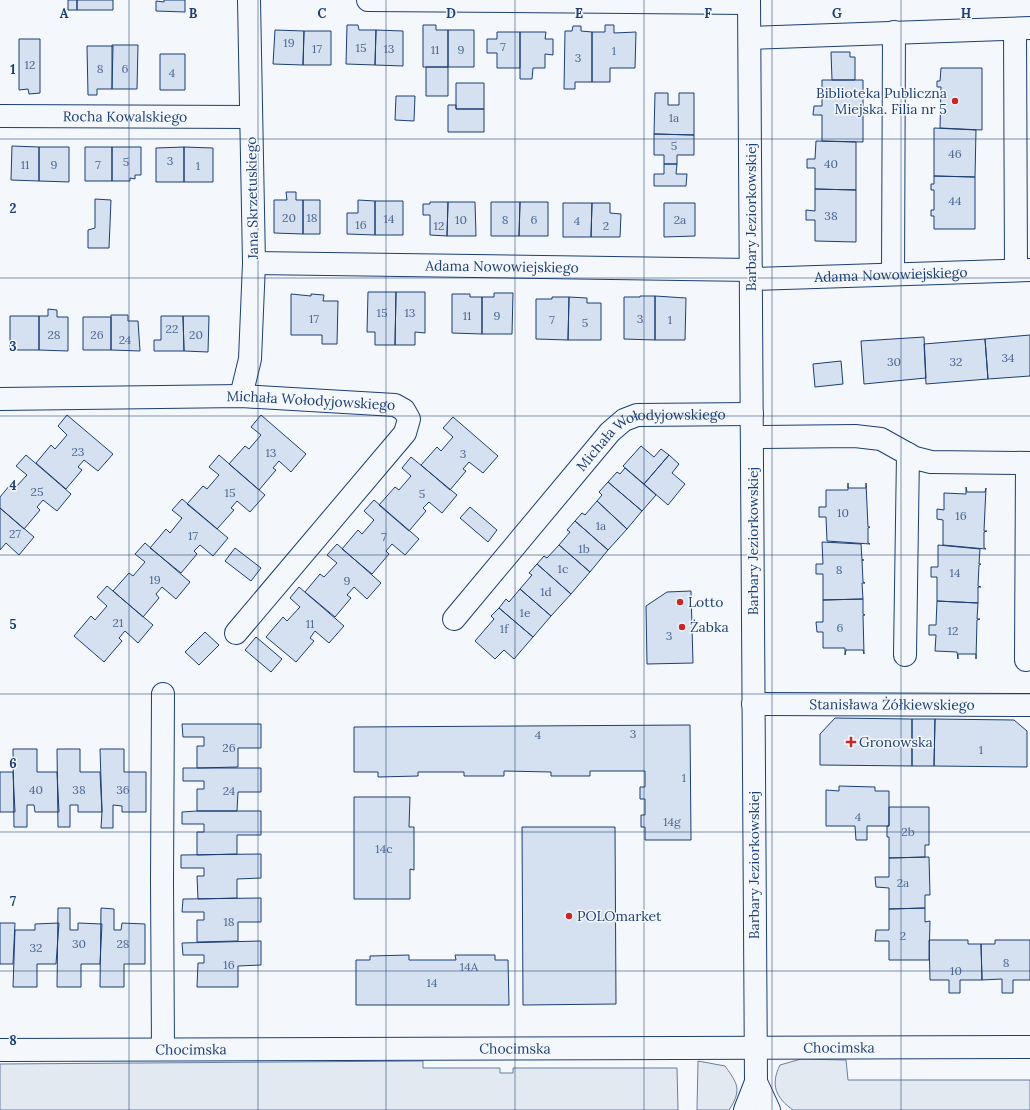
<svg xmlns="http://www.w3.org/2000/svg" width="1030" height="1110" font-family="Lora,serif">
<rect width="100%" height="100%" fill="#f4f7fb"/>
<path fill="#e3e9f0" stroke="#687fa3" d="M801,1059L846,1060L848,1080H1030V1110H793C776,1098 770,1085 780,1065Z
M423,1061V1068H500V1073H513V1068H677L678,1110H0V1064Z
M698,1061L725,1066C738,1084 742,1090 729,1110H697Z"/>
<path fill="#d5e0f0" stroke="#1d3f73" d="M68,0H77V10H68Z
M77,0H113V10H77Z
M164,0H185V12L156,11V1L164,2Z
M347,25H358L359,30H376L375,65L346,64Z
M423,25H436V30H448V67H423Z
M605,25H614V33L636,32L635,68H610V82H592V32H605Z
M573,26H581V31L592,32V82H575V89H564L565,31H572Z
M275,30L304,31L303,65L273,64Z
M376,30L403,31V66L375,65Z
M448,30H474V67H448Z
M304,31H331V65H303Z
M497,32H520V68H497V53H487V39H497Z
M520,32H546L545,39H553V55L545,54V68H533L532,79H520Z
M19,39H40V93L29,94L28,89L19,90Z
M138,45L137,89H112V45Z
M87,46H113L112,89H97V95H88Z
M831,52H850V57H855V80H832Z
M160,54H185V90H160Z
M426,67H448V96H426Z
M941,68H982V130L940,128L941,87H937V81H940Z
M822,80H863V142L822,141V115H813L814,106H822Z
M456,83H484V109H456Z
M655,93H668V105H679V93H694V135L654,134Z
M396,96H415L414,121L395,120Z
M448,105H456V109H484V132H448Z
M934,128L976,130L975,177L934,176Z
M654,134L694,135V155H677V164H664V155H654Z
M816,141L856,142V190L815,189V168H807V159H815Z
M12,146L39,147V181L11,180Z
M39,147H69V182L39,181Z
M85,147H112V181H85Z
M112,147H141V175H135V179L130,178V181H112Z
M184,147L213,148V182H184Z
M184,147V182H156V148Z
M664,164H677L676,174H687L686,186H654V174H664Z
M934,176L975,177V229H934V216H931V210H934V190H931V184H934Z
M815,189L856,190V242L815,241V220H806V210L815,211Z
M286,192H296V200H303V234L274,233V200H287Z
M95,199L111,200L109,248H88V230L95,228Z
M303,200H320V234H303Z
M358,200L375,201V235L347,234V213H358Z
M375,201H403V235H375Z
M430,202H448L447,236L430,235V215H423V204H430Z
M448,202H475L476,236H447Z
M491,202H520L519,236H491Z
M520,202H548V236H519Z
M563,203H592L591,237H563Z
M592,203H610V213L621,214L620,237H591Z
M664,203H695V236L664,237Z
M368,292H396L395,345H375V332H367Z
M396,292H425V333L415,332V345H395Z
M494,293H513L512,334H482V297H494Z
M291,294L311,296V294L324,295L323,301H338L337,344H322V335H291Z
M452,294H470V297H482V334L452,333Z
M640,296H655V340L624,339V297H640Z
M655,296L686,298L685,340H655Z
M552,297H569L568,340L536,339V299H552Z
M569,297L587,298V303H601V340H568Z
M48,309L57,310V317H68V351L39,350V316H48Z
M111,315H128V321H138L140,351L111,350Z
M10,316H39V350H10Z
M161,316H183L184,351H154V340H161Z
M183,316H209L208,352L184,351Z
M83,317H111V350H83Z
M1030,335V376L988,379L985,339Z
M924,337L926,378L864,384L861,341Z
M985,339L988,379L926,384L924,344Z
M841,361L843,384L815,387L813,364Z
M67,415L113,454L98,471L84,460L78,467L82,470L66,489L36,463L51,445L55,449L67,435L58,426Z
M261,415L306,454L291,472L279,461L273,468L276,470L259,490L229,464L245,446L249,449L261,435L251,427Z
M453,417L498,456L483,473L469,462L463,469L466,471L450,490L421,465L437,447L441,451L453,437L443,428Z
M641,446L654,457L661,449L669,455L644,484L623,466Z
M26,455L71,494L57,511L43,500L37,507L40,510L24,529L0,508V497L10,485L14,489L27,475L16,466Z
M219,455L265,495L250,512L237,501L231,508L234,510L217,529L187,504L203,486L207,489L219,475L209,467Z
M669,455L679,464L672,473L685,484L668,505L644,484Z
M411,457L457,495L442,513L429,502L423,508L426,511L409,531L379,505L395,487L399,490L411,476L402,468Z
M625,468L656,495L642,511L608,482L617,472L620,474Z
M608,482L642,511L627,529L597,501L602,495L599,492Z
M848,483V488H866V483L868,527H870L868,528V543L870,544L827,541L826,517H819V507H826V490H848Z
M966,487L967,492H985L986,488L984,531H987L984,532V548L986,549L943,545V520L937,519V509L944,510V493L966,494Z
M182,499L228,538L213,556L200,545L194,551L197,554L181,573L150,548L166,529L170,533L182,518L172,510Z
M374,500L419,539L405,555L392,544L386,551L389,554L372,574L342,549L358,530L362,534L374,520L364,511Z
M597,501L627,529L608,550L575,521L582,513L585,515Z
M470,507L497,530L488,542L460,518Z
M0,508L34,537L19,555L6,543L0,550Z
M575,521L608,550L590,572L559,545L570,532L567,530Z
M822,542L861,544L862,560H864H862L863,582L865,583H862L863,599L823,600V574H816V564H823Z
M145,543L190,582L176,599L162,587L156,594L159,598L143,617L113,591L129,573L133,576L145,562L135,554Z
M337,544L381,583L367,599L354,587L347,595L351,598L335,617L305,592L320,574L324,577L337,563L327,555Z
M559,545L590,572L571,594L537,564L544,556L547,558Z
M938,545L980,549L979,564H981L979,565L978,586L981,587H978V603L937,601V577H931V567H938Z
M235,548L261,568L251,581L225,561Z
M537,564L571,594L551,616L520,589L532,575L529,573Z
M107,586L153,625L138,643L125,631L119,638L122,641L104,662L74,636L91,616L95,620L107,606L97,597Z
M299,587L344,626L329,643L315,631L310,638L314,641L296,662L266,637L283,617L287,621L300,607L290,598Z
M520,589L551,616L533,637L499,608L506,599L509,602Z
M691,591L693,663L647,664L646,606L667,592Z
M863,599V614L865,615H863L864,654L863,650H846L845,655V648H823V632H817L816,622H823V600Z
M937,601L978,603L977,619H980L977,620L976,659V654H958V659L957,652L935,651L936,635H929V625H936Z
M499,608L533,637L514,659L504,650L495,659L475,641L494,619L491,616Z
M205,632L219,645L199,665L185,652Z
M256,637L282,659L271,672L245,650Z
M835,718L912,719V766L820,765V734Z
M912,719H935L934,766H912Z
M935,719L1014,720L1027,731V767L934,766Z
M182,724H261V748H238V767L197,768V746H204V737H183Z
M690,725L691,840H645V827H641V815H645V799H640V787H645V771H590V776H551V772L504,771V776H464V772H418V776L378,777V772H354V727Z
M13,749H37V772H57L59,812H35L34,805H27V827H14Z
M57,749H80V772H100L102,812H78V805H70V827H58Z
M100,749H124V772H146V812H122V806L113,805V828H101L102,812Z
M183,768H261V792H238L237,811H197V789H204V781H183Z
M0,772H13L15,812H0Z
M839,786L875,787V791H889V826H867V840H856L855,826H826V790L839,791Z
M354,797H410L409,827H414V870L410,869V899H354Z
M889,807H929V845H925V857L889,858V837H887V826H889Z
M197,811H261V835H237V854L197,855V832H204V824H182V812Z
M522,827H615L616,1004L523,1005Z
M261,854V878L237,879V898L198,899L197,876H204V868H181V855Z
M929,857L930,895H925V908L889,909V888L876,887L875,877H889V858Z
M261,898V922H238V941L197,942V920H204V912H182L183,899Z
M58,908H70V930H78V923L102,924L100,964H81V987H57Z
M101,908L114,909V930H121L122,923L145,924V964H124V987H100Z
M925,908V922L930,921L929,960H889V941H875L876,930H889V909Z
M0,923H15L13,964H0Z
M59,923L56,964H37V987H13L15,930H35V924Z
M929,940H968V944H981L982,980H960V993H949V980H930Z
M995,940H1030V980H1013V993H1002V979L982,980L981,944H995Z
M261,941V965L238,966V987H197L198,963H204V955H183L182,943Z
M409,955V960H456L455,955H495V960H508L509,1005H356V960H370V956Z"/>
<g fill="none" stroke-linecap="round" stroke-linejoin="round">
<defs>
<g id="minor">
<path d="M368,0L749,3"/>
<path d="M1015,29L1016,270"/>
<path d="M750,38L1030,28"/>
<path id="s1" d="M0,116L250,117"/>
<path id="s2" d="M254,263L751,270"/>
<path d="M893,274L894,32"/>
<path id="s3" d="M751,279L1030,270"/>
<path d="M241,396L250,359L254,263L249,0"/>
<path id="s4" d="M0,399L241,396L395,405L404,410L409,419L405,433L236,633"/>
<path d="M752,437L855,436L881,439L915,458L931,462L1030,463"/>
<path id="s5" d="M454,619L610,432L624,420L637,415L752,414"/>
<path d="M905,655L908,454"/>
<path d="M1026,660L1027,463"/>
<path d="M163,694L162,881L163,1049"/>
<path id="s6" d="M753,704L1030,705"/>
<path id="s7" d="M0,1050L1030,1047"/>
<path d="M756,1082L769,1110"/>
<path d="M745,1110L756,1082L749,0"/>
</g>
</defs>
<use href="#minor" stroke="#1d3f73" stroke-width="24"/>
<use href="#minor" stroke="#f4f7fb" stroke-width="22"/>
</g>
<path fill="none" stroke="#1d3f73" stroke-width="1" stroke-opacity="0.55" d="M129,0V1110M258,0V1110M386,0V1110M515,0V1110M644,0V1110M772,0V1110M901,0V1110M0,139H1030M0,278H1030M0,416H1030M0,555H1030M0,694H1030M0,832H1030M0,971H1030"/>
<g fill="#c62828" stroke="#f4f7fb" stroke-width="1.5">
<circle cx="955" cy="101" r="4"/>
<circle cx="680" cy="602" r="4"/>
<circle cx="682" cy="627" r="4"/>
<path d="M849 736h4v4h4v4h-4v4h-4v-4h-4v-4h4z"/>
<circle cx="569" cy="916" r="4"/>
</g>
<g text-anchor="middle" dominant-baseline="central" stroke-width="3" stroke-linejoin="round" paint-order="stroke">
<g font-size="12" fill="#4b6792">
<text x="289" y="42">19</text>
<text x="503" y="46">7</text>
<text x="361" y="47">15</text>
<text x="317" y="48">17</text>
<text x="389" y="48">13</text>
<text x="435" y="49">11</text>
<text x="461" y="49">9</text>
<text x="614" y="50">1</text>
<text x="578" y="57">3</text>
<text x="30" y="64">12</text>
<text x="100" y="68">8</text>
<text x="125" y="68">6</text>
<text x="172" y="72">4</text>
<text x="674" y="117">1a</text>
<text x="674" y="145">5</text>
<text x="955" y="153">46</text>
<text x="170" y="160">3</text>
<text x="126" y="161">5</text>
<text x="831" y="163">40</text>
<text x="25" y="164">11</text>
<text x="54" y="164">9</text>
<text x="98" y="164">7</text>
<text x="198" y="165">1</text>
<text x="955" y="200">44</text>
<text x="831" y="215">38</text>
<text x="289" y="217">20</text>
<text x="312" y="217">18</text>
<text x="389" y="218">14</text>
<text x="461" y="219">10</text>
<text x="505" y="219">8</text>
<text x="534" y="219">6</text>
<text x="680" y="219">2a</text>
<text x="577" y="220">4</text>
<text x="361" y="224">16</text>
<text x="439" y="225">12</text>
<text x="606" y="225">2</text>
<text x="382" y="312">15</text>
<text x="410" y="312">13</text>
<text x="467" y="315">11</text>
<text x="497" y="315">9</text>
<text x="314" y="318">17</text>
<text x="640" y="318">3</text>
<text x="552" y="319">7</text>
<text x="670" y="319">1</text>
<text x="585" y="322">5</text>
<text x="172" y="328">22</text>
<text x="54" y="334">28</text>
<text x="97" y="334">26</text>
<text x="196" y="334">20</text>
<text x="125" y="339">24</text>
<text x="1008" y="357">34</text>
<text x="894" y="361">30</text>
<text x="956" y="361">32</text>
<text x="78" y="451">23</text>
<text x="271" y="452">13</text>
<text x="463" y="453">3</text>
<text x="37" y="491">25</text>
<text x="230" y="492">15</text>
<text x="422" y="493">5</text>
<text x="843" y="512">10</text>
<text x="961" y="515">16</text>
<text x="601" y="525">1a</text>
<text x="15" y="533">27</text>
<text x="193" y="535">17</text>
<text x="384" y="536">7</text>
<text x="584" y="548">1b</text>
<text x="563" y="568">1c</text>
<text x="839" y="569">8</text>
<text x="955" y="572">14</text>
<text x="155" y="579">19</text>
<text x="347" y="580">9</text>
<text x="546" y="591">1d</text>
<text x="525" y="612">1e</text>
<text x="118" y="622">21</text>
<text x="310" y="623">11</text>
<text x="840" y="627">6</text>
<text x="504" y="628">1f</text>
<text x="953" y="630">12</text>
<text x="669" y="635">3</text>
<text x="633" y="733">3</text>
<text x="538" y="734">4</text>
<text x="229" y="747">26</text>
<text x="981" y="749">1</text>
<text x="684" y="777">1</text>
<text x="36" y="789">40</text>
<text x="79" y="789">38</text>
<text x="123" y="789">36</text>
<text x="229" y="790">24</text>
<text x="858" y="816">4</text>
<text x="672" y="821">14g</text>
<text x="908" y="831">2b</text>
<text x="384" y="848">14c</text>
<text x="903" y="882">2a</text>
<text x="229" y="921">18</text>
<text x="903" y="935">2</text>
<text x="79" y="943">30</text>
<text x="123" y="943">28</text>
<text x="36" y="947">32</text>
<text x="1006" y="962">8</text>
<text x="229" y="964">16</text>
<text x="469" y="966">14A</text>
<text x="956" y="970">10</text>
<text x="432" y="982">14</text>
</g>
<g font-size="14" fill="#1d3f73" stroke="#f4f7fb" text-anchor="start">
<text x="947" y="93" text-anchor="end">Biblioteka Publiczna<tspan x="947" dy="16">Miejska. Filia nr 5</tspan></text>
<text x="688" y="602">Lotto</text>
<text x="690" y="627">Żabka</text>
<text x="859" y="742">Gronowska</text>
<text x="577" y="916">POLOmarket</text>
</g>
<g font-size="14" fill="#1d3f73" stroke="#f4f7fb">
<text stroke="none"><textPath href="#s1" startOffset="125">Rocha Kowalskiego</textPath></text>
<text transform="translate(252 198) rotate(-91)">Jana Skrzetuskiego</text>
<text transform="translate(751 217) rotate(-90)">Barbary Jeziorkowskiej</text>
<text stroke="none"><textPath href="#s2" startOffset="248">Adama Nowowiejskiego</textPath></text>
<text stroke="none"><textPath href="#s3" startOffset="140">Adama Nowowiejskiego</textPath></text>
<text stroke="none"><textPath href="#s4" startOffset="311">Michała Wołodyjowskiego</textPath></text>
<text stroke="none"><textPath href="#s5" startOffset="280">Michała Wołodyjowskiego</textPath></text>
<text transform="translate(753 541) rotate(-90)">Barbary Jeziorkowskiej</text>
<text stroke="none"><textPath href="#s6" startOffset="139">Stanisława Żółkiewskiego</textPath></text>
<text transform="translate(754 865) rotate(-90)">Barbary Jeziorkowskiej</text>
<text stroke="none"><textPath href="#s7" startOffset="839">Chocimska</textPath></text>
<text stroke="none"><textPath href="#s7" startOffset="191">Chocimska</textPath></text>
<text stroke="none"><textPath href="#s7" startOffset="515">Chocimska</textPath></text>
</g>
</g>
<g font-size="13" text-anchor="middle" font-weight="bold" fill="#1d3f73" stroke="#f4f7fb" stroke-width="3" stroke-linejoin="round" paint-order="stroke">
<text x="64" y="18">A</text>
<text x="193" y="18">B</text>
<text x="322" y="18">C</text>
<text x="451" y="18">D</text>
<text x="579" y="18">E</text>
<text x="708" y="18">F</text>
<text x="837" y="18">G</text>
<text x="966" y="18">H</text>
<text x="13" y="74">1</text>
<text x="13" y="213">2</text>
<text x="13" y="351">3</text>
<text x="13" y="490">4</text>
<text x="13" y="629">5</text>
<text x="13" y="768">6</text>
<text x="13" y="906">7</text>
<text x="13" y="1045">8</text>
</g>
</svg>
